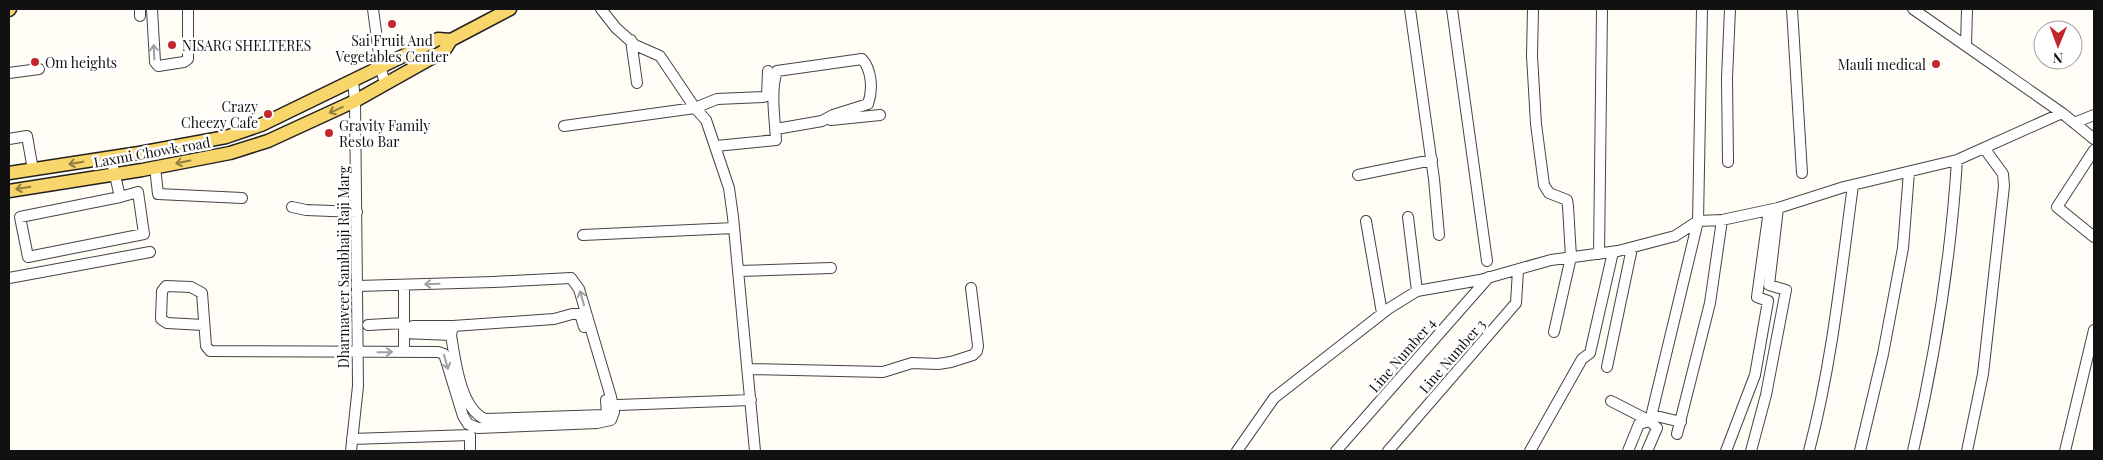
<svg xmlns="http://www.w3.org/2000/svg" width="2103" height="460" font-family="'Playfair Display',serif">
<rect width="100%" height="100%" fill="#fffdf5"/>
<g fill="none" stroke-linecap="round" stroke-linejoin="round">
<defs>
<path id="minor" d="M140,9V16
M152,9L155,62L158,66L184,62L188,59V9
M373,9L381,69L385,84
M601,9L616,28L635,45L660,56L695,108L706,120L729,188L733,217L755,451
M1410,9L1434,179L1439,235
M1452,9L1487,261
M1533,9L1532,56L1536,124L1544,185L1549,193L1567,200L1568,206L1571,257L1554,332
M1792,9L1802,173
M1913,9L2062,113L2094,139
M631,40L637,83
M1966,45L1967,9
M9,73L39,69
M831,120L880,115
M2074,123L2094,115
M564,126L695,108L717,99L763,97L767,96L768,71
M9,139L27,136L33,170
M716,146L776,140C775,119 770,91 777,71L862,59C872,70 873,90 868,104L833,115L822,121L776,129
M2094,150L2057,207L2094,237
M111,158L120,197L20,217L28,257L144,234L138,192L120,197
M1728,162L1727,78L1730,9
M155,167L158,194L242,198
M1358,175L1432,160
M292,207L306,210L357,212
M1408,217L1417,291
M1366,221L1382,313
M583,235L734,228
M1599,254L1602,9
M738,271L831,268
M9,278L150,252
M204,325L167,323L161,319L162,291L166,286L191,287L202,293L206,346L210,351L438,352L444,354L463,416L468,424L478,428L597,423L611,420L614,412L611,397L579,289L571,278L493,282L358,286
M368,325L404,323
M413,326H453
M404,333L451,335C455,359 460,408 485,419L604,415L607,413L606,400
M451,335L453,326L554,319L572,314H580L584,327
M404,352V285
M1607,367L1632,248
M748,369L883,372L912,363L938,364L951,362L973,355L977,351L978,346L971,288
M1611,401L1650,421
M618,405L751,400
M1652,415L1681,422
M1677,434L1710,303L1722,220
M352,439L470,435V451
M351,451L358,386L355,101L353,81
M1237,451L1274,398L1388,309L1417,291L1480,280L1551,260L1618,251L1675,236L1698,221L1722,220L1778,208L1844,187L1957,160L2062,113
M1336,451L1489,277
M1388,451L1516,303L1518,270
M1530,451L1582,359L1590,353L1613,252
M1628,451L1639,424L1650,421
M1647,451L1657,428L1650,421L1698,221L1702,9
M1726,451L1755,375L1768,301L1757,297L1769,210
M1751,451L1766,395L1786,290L1769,285L1778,208
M1809,451C1832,364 1841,274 1853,185
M1860,451L1883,354L1903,248L1909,172
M1913,451C1935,356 1951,258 1957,160
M1967,451L1983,374L2004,186L2003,174L1984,148
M2065,451L2094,330"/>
<path id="major" d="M9,10L10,9
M9,173L139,153L226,137L261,125L438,39L451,40L510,9
M9,191L142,170L230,153L268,141L355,101L444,51L451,40"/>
</defs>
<use href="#minor" stroke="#444" stroke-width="12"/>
<use href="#major" stroke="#222" stroke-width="15"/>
<use href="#minor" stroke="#fff" stroke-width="10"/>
<use href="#major" stroke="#f9d66b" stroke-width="12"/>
</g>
<defs><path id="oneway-shaft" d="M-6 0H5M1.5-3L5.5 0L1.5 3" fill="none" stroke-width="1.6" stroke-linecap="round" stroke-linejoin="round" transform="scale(1.25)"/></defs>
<g stroke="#a0a0a0">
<use href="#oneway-shaft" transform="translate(154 52) rotate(-93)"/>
<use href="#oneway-shaft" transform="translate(432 284) rotate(178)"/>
<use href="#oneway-shaft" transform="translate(582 298) rotate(-106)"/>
<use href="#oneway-shaft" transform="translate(385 352) rotate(-1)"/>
<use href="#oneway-shaft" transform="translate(446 362) rotate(74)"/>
</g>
<g stroke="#917d42">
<use href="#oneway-shaft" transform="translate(336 110) rotate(156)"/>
<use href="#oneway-shaft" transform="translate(183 162) rotate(169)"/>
<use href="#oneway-shaft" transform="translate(76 163) rotate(171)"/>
<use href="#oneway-shaft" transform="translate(23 188) rotate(171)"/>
</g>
<g fill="#c4262e" stroke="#fff" stroke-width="2">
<circle cx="392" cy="24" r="5"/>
<circle cx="172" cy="45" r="5"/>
<circle cx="35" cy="62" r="5"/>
<circle cx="1936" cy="64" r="5"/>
<circle cx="268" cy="114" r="5"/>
<circle cx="329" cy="133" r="5"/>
</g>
<g text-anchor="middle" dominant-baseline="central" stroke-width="5" stroke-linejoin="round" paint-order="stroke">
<g font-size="14" fill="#111" stroke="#fff" text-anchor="start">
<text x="392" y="40" text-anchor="middle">Sai Fruit And<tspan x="392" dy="16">Vegetables Center</tspan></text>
<text x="182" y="45">NISARG SHELTERES</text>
<text x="45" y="62">Om heights</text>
<text x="1926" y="64" text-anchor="end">Mauli medical</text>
<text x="258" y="106" text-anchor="end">Crazy<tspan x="258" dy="16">Cheezy Cafe</tspan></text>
<text x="339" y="125">Gravity Family<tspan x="339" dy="16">Resto Bar</tspan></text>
</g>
<g font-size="14" fill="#111" stroke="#fff">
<text transform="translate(152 152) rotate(-10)">Laxmi Chowk road</text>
<text transform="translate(343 267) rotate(-90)">Dharmaveer Sambhaji Raji Marg</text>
<text transform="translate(1402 355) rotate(-49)">Line Number 4</text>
<text transform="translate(1452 356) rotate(-49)">Line Number 3</text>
</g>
</g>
<rect width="2103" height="460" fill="none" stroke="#111111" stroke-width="20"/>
<g transform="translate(2058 45) rotate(181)"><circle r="24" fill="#ffffff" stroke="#a0a0a0"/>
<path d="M0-4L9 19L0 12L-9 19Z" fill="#c4262e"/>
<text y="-8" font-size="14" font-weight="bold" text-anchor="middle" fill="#111111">N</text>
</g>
</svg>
